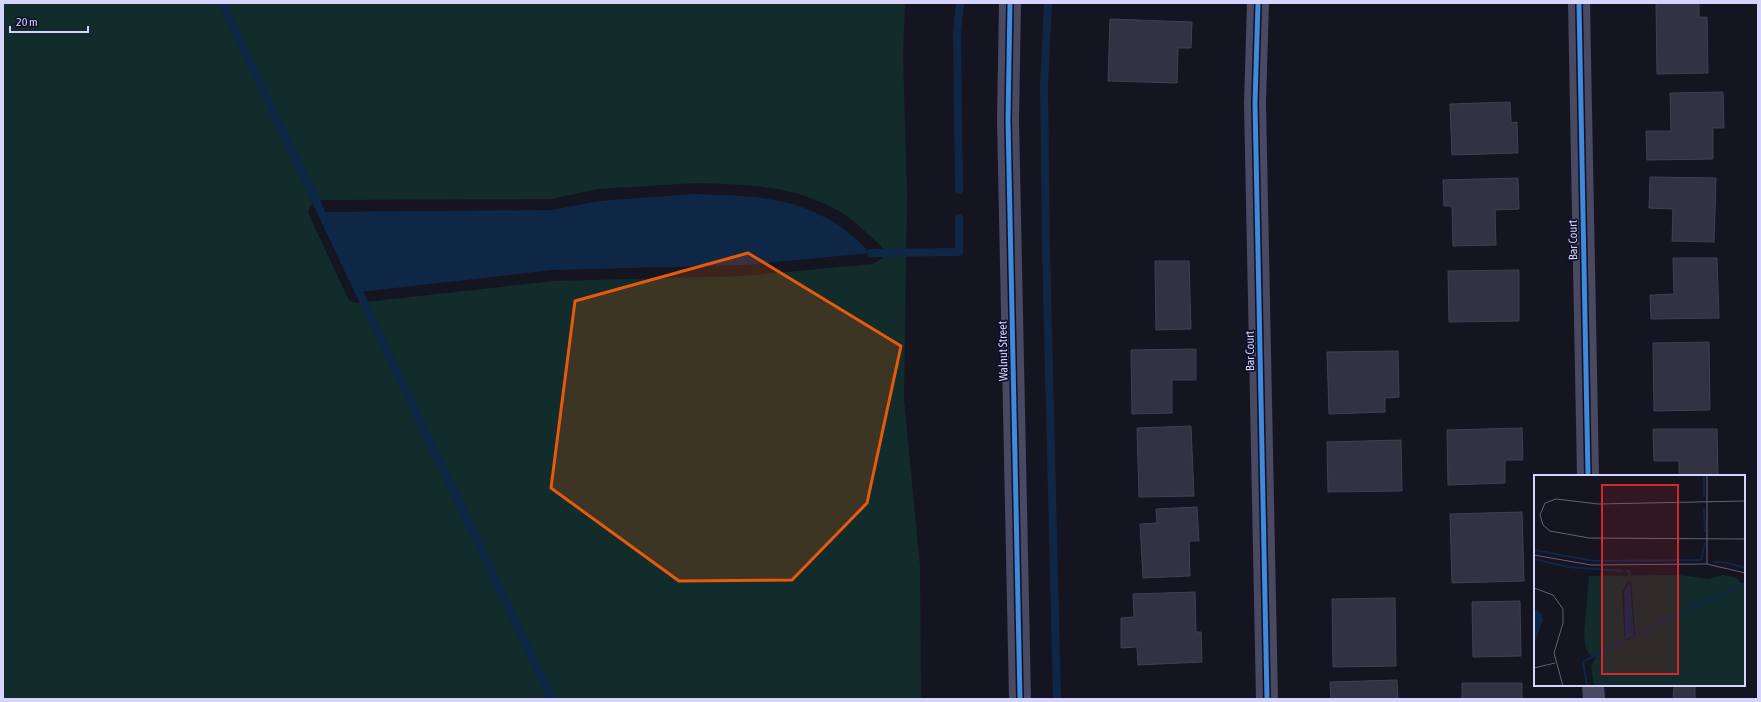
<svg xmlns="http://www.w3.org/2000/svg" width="1761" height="702" font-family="'Asap Condensed',sans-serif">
<rect width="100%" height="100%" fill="#151421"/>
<path fill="#122c2b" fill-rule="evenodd" d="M3,3H905L903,56L907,195L904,400L920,566L921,699H3ZM696,183C750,185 794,184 842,213C856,222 868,234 880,245L884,251L883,258L873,264L744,276L554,281L356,303L349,300L347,296L308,213L310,205L321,200L551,199L598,189Z"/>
<path fill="#0f2747" d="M695,194C748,196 788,195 835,223C848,231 860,243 871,253L744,265L553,270L359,292L321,212L552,210L599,201Z"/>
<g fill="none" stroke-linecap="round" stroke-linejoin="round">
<path stroke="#0f2747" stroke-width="8" d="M222,3L552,699
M1048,3L1044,86L1046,247L1057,699
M959,190L957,33L960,3
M871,253L959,252V218"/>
</g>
<path fill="#333243" stroke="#413f54" d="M1656,3H1699V17H1707L1708,73L1657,74Z
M1110,19L1192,22L1191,48H1178L1177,83L1108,81Z
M1723,92L1724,128H1713V159L1647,160L1646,131H1671L1670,93Z
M1510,102L1511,123L1517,122L1518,153L1452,155L1450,104Z
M1650,177L1716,178L1714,242L1672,241L1673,209L1649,208Z
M1518,178L1519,209L1495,210L1496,245L1453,246L1452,206H1444L1443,180Z
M1673,258H1717L1719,318L1651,319L1650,295L1674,294Z
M1155,261H1189L1191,329L1156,330Z
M1519,270V321L1449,322L1448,271Z
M1709,342L1710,410L1654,411L1653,343Z
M1196,349V380H1172V413L1132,414L1131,350Z
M1398,351L1399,397L1385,398V412L1329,414L1327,352Z
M1191,426L1194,496L1139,497L1137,428Z
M1522,428L1523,460H1505V483L1448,485L1447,430Z
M1653,429H1717L1718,476H1679V461H1654Z
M1401,440L1402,491L1328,492L1327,442Z
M1197,507L1199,541H1189L1190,576L1143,578L1140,524L1157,523L1156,509Z
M1522,512L1524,581L1452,583L1450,514Z
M1195,592L1196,632H1201L1202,662L1138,665L1137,647L1121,648V618L1134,617L1133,594Z
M1395,598L1396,666L1333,667L1332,599Z
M1520,601L1521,656L1473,657L1472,602Z
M1397,680L1398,699H1331L1330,682Z
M1462,683H1522V699H1462Z
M1674,685H1695V699H1673Z"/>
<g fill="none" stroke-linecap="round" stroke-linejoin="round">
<path stroke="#494a62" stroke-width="22" d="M1258,3L1255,103L1267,699
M1579,3L1588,476
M1593,685L1594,699"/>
<path stroke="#494a62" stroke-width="22" d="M1010,3L1008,120L1020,699"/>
<defs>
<path id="cycleway" d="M1010,3L1008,120L1020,699
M1258,3L1255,103L1267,699
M1579,3L1588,476"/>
</defs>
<use href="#cycleway" stroke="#110f26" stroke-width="8"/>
<use href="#cycleway" stroke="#408adc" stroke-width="5"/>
</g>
<path fill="#e8590c" fill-opacity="0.2" stroke="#e8590c" stroke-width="3" stroke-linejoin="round" d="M748,253L901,346L867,503L792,580L679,581L551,488L575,301Z"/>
<g text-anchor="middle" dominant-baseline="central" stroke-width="3.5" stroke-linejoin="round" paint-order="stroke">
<g font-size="12" fill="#d6d4ff" stroke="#110f26">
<text transform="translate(1573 240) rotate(-91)">Bar Court</text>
<text transform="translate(1003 351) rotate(-91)">Walnut Street</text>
<text transform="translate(1250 351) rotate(-91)">Bar Court</text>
</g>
</g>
<g transform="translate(1534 475)">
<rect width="211" height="211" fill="#151421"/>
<path d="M145,100L174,104L189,100L203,103L206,108L211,109V211H60L57,191L62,182L56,180L52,174L50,160L55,101ZM95,105H97L101,161L91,166L88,117Z" fill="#122c2b" fill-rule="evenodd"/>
<path d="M96,106L100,161L91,165L90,117ZM0,134L6,137L9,144L0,170Z" fill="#0f2747"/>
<path fill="none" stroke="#0f2747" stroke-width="2" d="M170,0V22M170,33L171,57M0,75L60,86L167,85L171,68M0,84L34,92L89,96M179,87L194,88L211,93M92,96H95L96,106M100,161L211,108M53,211L49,187L91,165"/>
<path fill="none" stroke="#62617a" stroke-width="1" d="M211,26L64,29L22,24L11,28L6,40L9,50L16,56L55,63L211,64M0,80L57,90L173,89L211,98M173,89V0M0,113L19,120L29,134V148L20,178L29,211M0,193L21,188"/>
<path fill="#d62828" fill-opacity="0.15" stroke="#d62828" stroke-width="2" d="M68,10H144V199H68Z"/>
<rect width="211" height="211" fill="none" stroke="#d6d4ff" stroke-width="2"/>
</g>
<rect width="1761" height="702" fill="none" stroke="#d6d4ff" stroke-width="8"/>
<path d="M10 26v6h78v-6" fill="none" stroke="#d6d4ff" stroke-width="2"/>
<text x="16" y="26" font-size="12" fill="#d6d4ff" stroke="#110f26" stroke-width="3" paint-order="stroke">20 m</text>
</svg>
